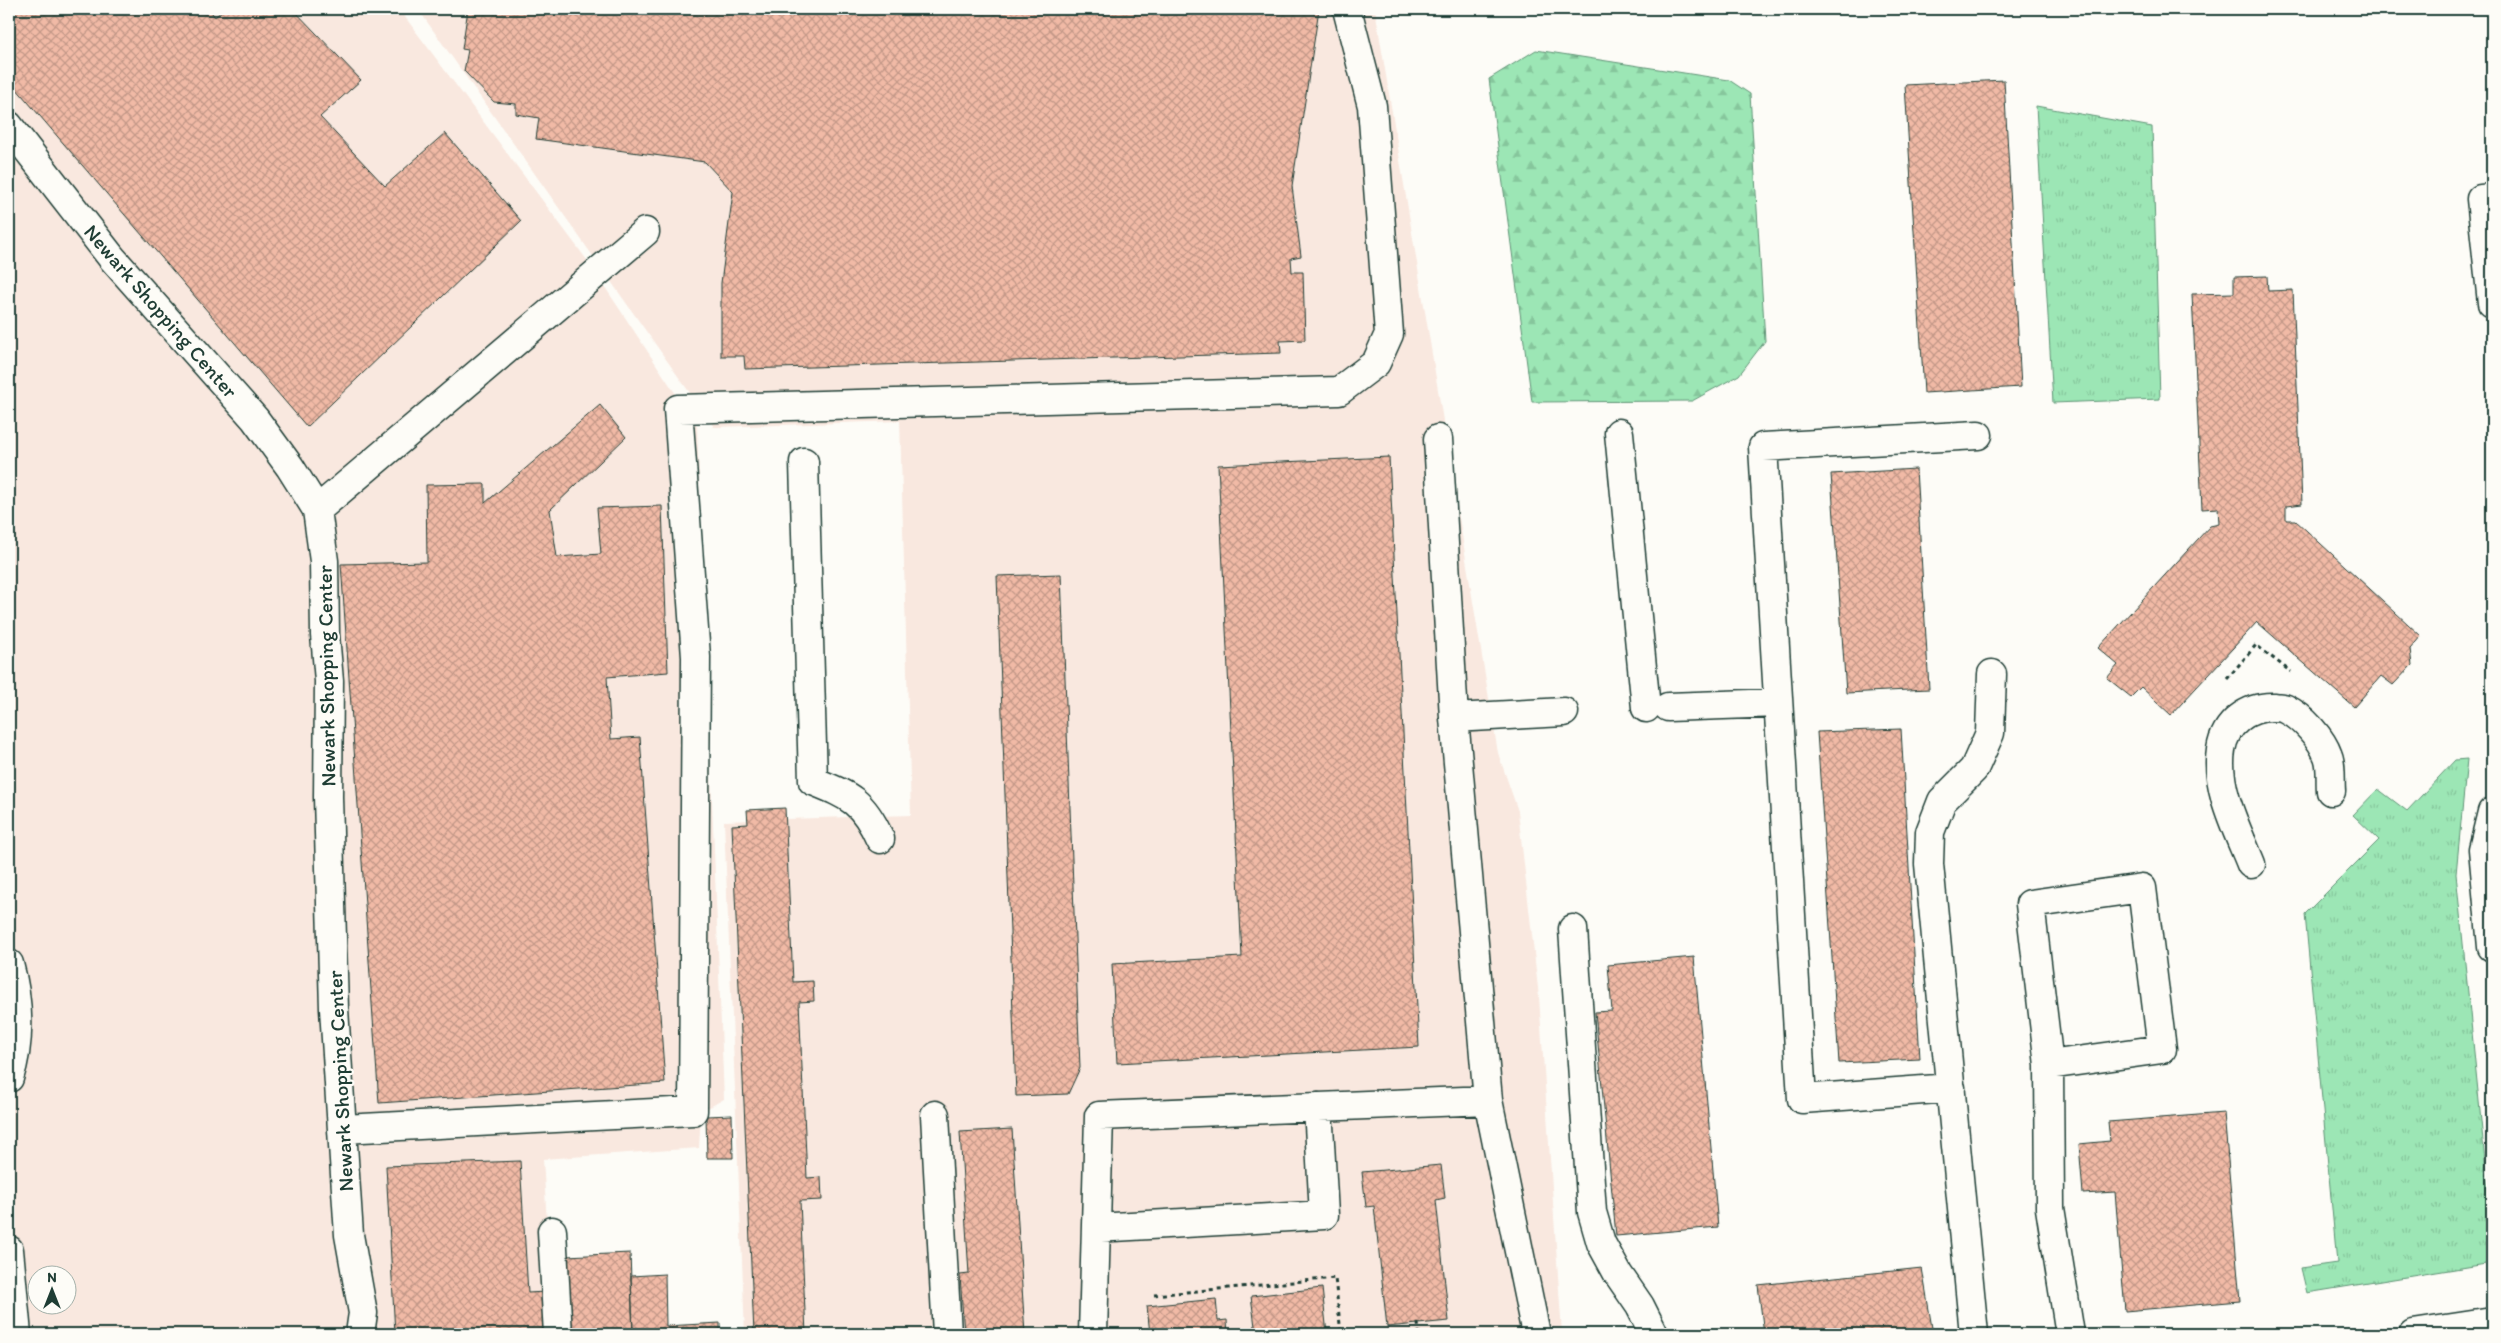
<svg xmlns="http://www.w3.org/2000/svg" width="2501" height="1343" font-family="Itim,sans-serif">
<defs>
<pattern id="grass-tufts" width="24" height="20" patternUnits="userSpaceOnUse" patternTransform="scale(1.25)"><rect width="24" height="20" fill="#9ce6b5"/><path d="M3 7l-1-3M5 7V3M7 7l1-3M15 17l-1-3M17 17v-4M19 17l1-3" fill="none" stroke="#86c69c"/></pattern>
<pattern id="forest-firs" width="22" height="20" patternUnits="userSpaceOnUse" patternTransform="scale(1.25)"><rect width="22" height="20" fill="#9ce6b5"/><path d="M5 1l3.5 6h-7zM16 11l3.5 6h-7z" fill="#86c69c"/></pattern>
<pattern id="building-cross-hatch" width="8" height="8" patternUnits="userSpaceOnUse" patternTransform="scale(1.25)"><rect width="8" height="8" fill="#f1baa6"/><path d="M0 0l8 8M0 8l8-8" fill="none" stroke="#c39888"/></pattern>
</defs>
<rect width="100%" height="100%" fill="#fdfcf7"/>
<filter id="ink" filterUnits="userSpaceOnUse"><feTurbulence type="fractalNoise" baseFrequency=".02" numOctaves="2"/><feDisplacementMap in="SourceGraphic" scale="10" xChannelSelector="R" yChannelSelector="G"/><feConvolveMatrix kernelMatrix="1 2 1 2 8 2 1 2 1" color-interpolation-filters="sRGB"/></filter>
<g filter="url(#ink)">
<path fill="#f9e8df" fill-rule="evenodd" d="M9,9H399L587,260L697,426L724,1099L701,1112L699,1148L543,1159L554,1334H9ZM38,1276H68V1306H38Z
M418,9H1375L1498,753L1518,811L1539,997L1562,1334H745L724,821L911,815L900,421L714,427Z"/>
<path fill="url(#grass-tufts)" stroke="#5e9274" d="M2036,106L2152,127L2160,399L2053,403Z
M2467,759L2456,874L2492,1230V1263L2307,1293L2301,1268L2337,1263L2305,914L2379,840L2353,815L2378,789L2407,811L2455,760Z"/>
<path fill="url(#forest-firs)" stroke="#5e9274" d="M1536,50L1729,80L1750,94L1765,341L1739,375L1692,401L1532,402L1489,79Z"/>
<path fill="url(#building-cross-hatch)" stroke="#1f3d34" d="M9,9H209L215,17L224,9H293L361,80L320,117L385,186L445,133L521,221L307,427L9,80Z
M468,9H1319L1292,186L1301,256L1291,258L1292,272H1303L1305,340L1280,341L1281,353L745,369L744,356H721V283L733,192L705,162L536,139L539,118L516,114V104L494,102L464,71L468,50L462,49Z
M2004,80L2021,387L1924,393L1905,85Z
M2267,276L2268,291L2293,290L2302,504L2286,506V520H2295L2421,636L2410,649L2412,665L2393,685L2381,676L2354,707L2257,622L2171,715L2141,687L2131,697L2107,678L2118,665L2098,648L2210,526L2219,524L2218,508L2202,509L2192,294L2234,293V277Z
M600,405L626,437L550,510L557,557L601,554L597,508L662,506L668,672L607,677L611,739L640,737L665,1083L379,1103L341,564L427,562L426,485L485,484V503Z
M1389,457L1419,1047L1117,1063L1112,964L1242,957L1218,465Z
M1916,469L1929,689L1846,693L1831,474Z
M1061,574L1080,1068L1068,1094L1016,1096L997,576Z
M1901,729L1920,1059L1839,1063L1817,732Z
M785,808L793,982L813,981L814,1001L799,1002L807,1178L821,1177L822,1200L800,1201L806,1334H754L732,825L748,824L747,810Z
M1694,957L1718,1227L1616,1236L1595,1012L1612,1011L1608,965Z
M2224,1113L2240,1301L2125,1311L2115,1192L2083,1194L2079,1144L2110,1141L2108,1122Z
M732,1115L733,1158H707L706,1116Z
M1012,1129L1025,1334H964L960,1275L969,1274L960,1132Z
M520,1161L528,1293L545,1292L548,1334H395L386,1166Z
M1441,1165L1445,1198L1436,1200L1449,1321L1387,1327L1374,1206L1366,1207L1362,1172Z
M630,1253L633,1334H570L566,1256Z
M1922,1268L1933,1334H1764L1758,1285Z
M665,1274L666,1326L720,1323V1334H633L631,1276Z
M1322,1288L1327,1334H1256L1251,1296Z
M1216,1299L1218,1321L1227,1320L1228,1334H1150L1147,1306Z"/>
<g fill="none" stroke-linecap="round" stroke-linejoin="round">
<defs>
<path id="minor" d="M9,126L112,258L255,419L290,467L317,510L324,561L325,635L329,681L328,797L334,1009L349,1235L363,1313L360,1334
M2492,198L2481,199L2492,303
M1619,433L1646,708
M1438,439L1454,718L1488,1100L1536,1334
M804,462L813,781C850,796 863,801 880,839
M317,510L645,232
M1668,707L1778,703
M1454,718L1564,712
M2492,812L2483,849L2492,947
M2251,864C2237,829 2215,788 2221,750C2225,723 2248,706 2274,707C2278,708 2283,707 2286,709C2303,717 2322,739 2328,756C2332,766 2330,780 2331,791
M1573,929L1592,1212L1601,1243L1618,1274L1640,1306L1654,1334
M9,964C19,1000 21,1042 9,1078
M2049,1065L2162,1049L2142,888L2030,904L2049,1065L2050,1208L2070,1334
M1951,1088L1802,1099L1763,447L1978,435
M935,1115L947,1334
M343,1129L693,1111L696,657L678,409L1339,391L1376,363L1389,334L1372,106L1347,9
M1096,1228L1324,1215L1318,1107
M552,1231L558,1334
M9,1250L17,1334
M1093,1334L1099,1116L1488,1100
M1974,1334L1929,864L1930,832L1942,801L1974,769L1990,733L1992,674"/>
<path id="major" d="M2413,1334L2492,1322"/>
</defs>
<use href="#minor" stroke="#1f3d34" stroke-width="31"/>
<use href="#major" stroke="#1f3d34" stroke-width="31"/>
<path stroke="#1f3d34" stroke-width="3" stroke-dasharray="4 4" stroke-linecap="butt" d="M2227,679L2256,645L2291,672
M1154,1295L1335,1278L1341,1334
M1418,1323L1419,1334"/>
<use href="#minor" stroke="#fdfcf7" stroke-width="28"/>
<use href="#major" stroke="#fdfcf7" stroke-width="28"/>
</g>
</g>
<g text-anchor="middle" dominant-baseline="central" stroke-width="4.5" stroke-linejoin="round" paint-order="stroke">
<g font-size="21" fill="#1f3d34" stroke="#fdfcf7">
<text transform="translate(161 311) rotate(49)">Newark Shopping Center</text>
<text transform="translate(326 676) rotate(-91)">Newark Shopping Center</text>
<text transform="translate(340 1081) rotate(-93)">Newark Shopping Center</text>
</g>
</g>
<rect width="2501" height="1343" fill="none" stroke="#fdfcf7" stroke-width="30"/>
<rect x="15" y="15" width="2471" height="1313" fill="none" stroke="#1f3d34" stroke-width="2" filter="url(#ink)"/>
<g transform="translate(52 1290)"><circle r="24" fill="#fdfcf7" stroke="#a4b0a9"/>
<path d="M0-4L9 19L0 12L-9 19Z" fill="#1f3d34"/>
<text y="-8" font-size="14" font-weight="bold" text-anchor="middle" fill="#1f3d34">N</text>
</g>
</svg>
